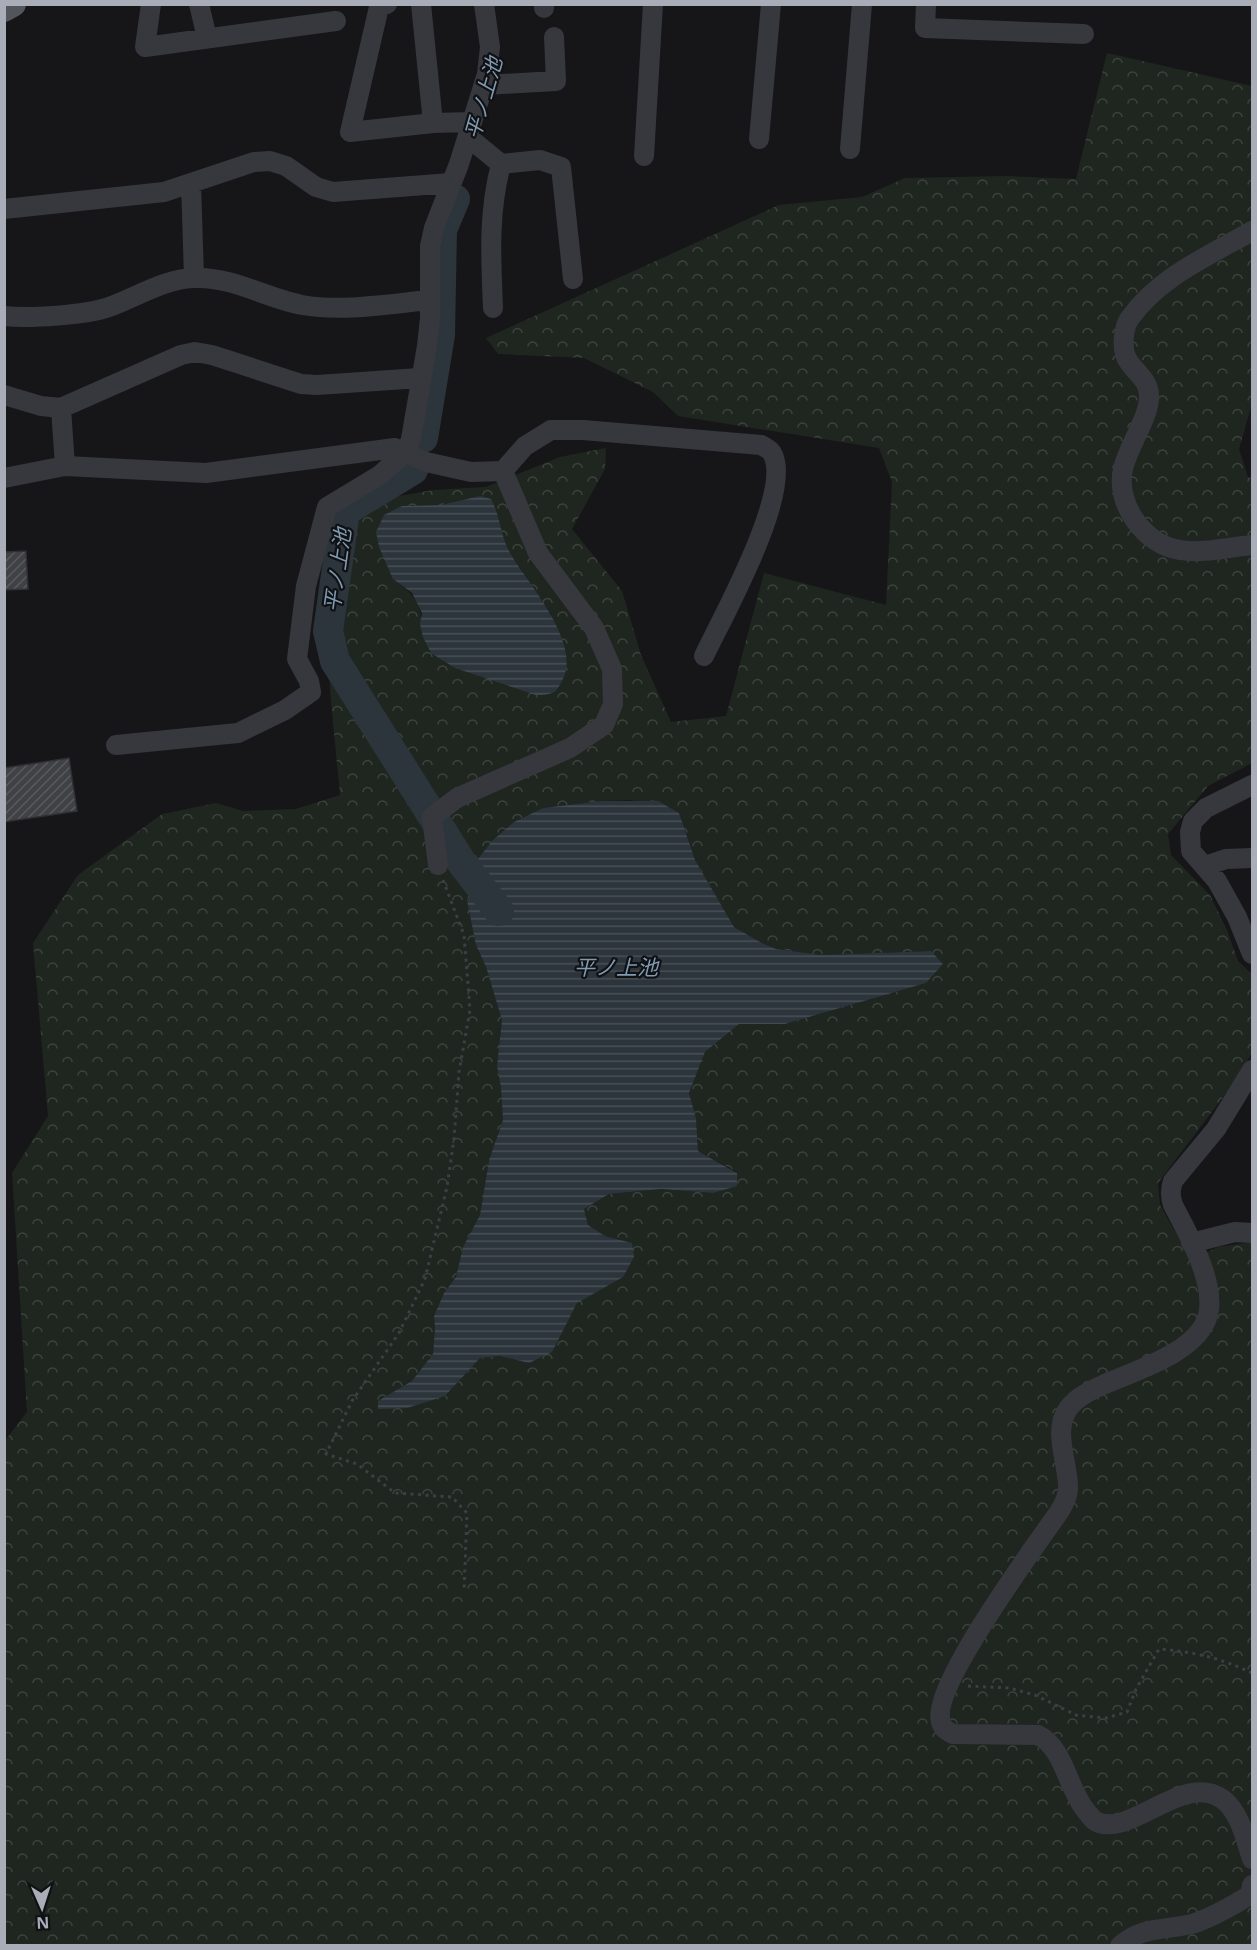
<svg xmlns="http://www.w3.org/2000/svg" width="1257" height="1950" font-family="'Open Sans','Noto Sans JP',sans-serif">
<defs>
<pattern id="forest-crowns" width="20" height="18" patternUnits="userSpaceOnUse" patternTransform="scale(1.5)"><rect width="20" height="18" fill="#1e261f"/><path d="M2 6a3 3 0 1 1 6 0M12 15a3 3 0 1 1 6 0" fill="none" stroke="#3c433d"/></pattern>
<pattern id="water-rules" width="6" height="5" patternUnits="userSpaceOnUse" patternTransform="scale(1.5)"><rect width="6" height="5" fill="#2c353c"/><path d="M0 2.5h6" fill="none" stroke="#485056"/></pattern>
<pattern id="building-hatch" width="6" height="6" patternUnits="userSpaceOnUse" patternTransform="scale(1.5)"><rect width="6" height="6" fill="#404145"/><path d="M-1 1l2-2M0 6l6-6M5 7l2-2" fill="none" stroke="#595a5e"/></pattern>
</defs>
<rect width="100%" height="100%" fill="#161618"/>
<path fill="url(#forest-crowns)" fill-rule="evenodd" d="M1107,53L1252,86V404L1239,449L1248,477L1252,478V763L1208,786L1168,834L1171,855L1210,895L1227,930L1238,961L1252,974V1053L1233,1084L1158,1183L1160,1205L1191,1260L1218,1247L1252,1242V1945H5L4,1442L27,1412L12,1173L48,1116L33,943L78,875L162,814L216,803L243,811L296,809L340,795L331,702L323,585L354,504L433,490L486,487L560,457L606,448L605,469L572,529L622,591L641,655L671,722L726,716L764,573L886,605L892,482L879,448L678,416L653,392L584,358L498,354L486,338L779,205L862,197L905,178L1006,176L1076,179ZM480,496L501,532L507,548L551,614L421,624C423,602 409,591 393,579L402,506L441,505ZM631,800L679,814L695,860L734,927L762,943L776,949L822,955L931,951L943,964L926,983L785,1024H739L705,1052L689,1093L696,1118L698,1151L737,1172L713,1193L661,1189L609,1194L584,1209L588,1225L605,1236L632,1243L577,1303L565,1324L529,1363L499,1356L480,1358L445,1396L378,1401L413,1381L433,1354L435,1328L434,1316L444,1293L456,1277L463,1247L480,1215L489,1160L503,1120L502,1087L497,1066L502,1020L486,967L476,945L474,878L478,859L514,822L543,808L602,801Z"/>
<path fill="url(#water-rules)" d="M480,496L491,499C500,515 500,534 509,551C527,583 583,643 562,681C556,694 550,695 536,695L455,668L431,653L423,637L420,624L422,613L412,593L393,579L379,547L376,532L384,515L402,506L441,505Z
M602,801H658L679,813L695,860L734,927L762,943L776,949L822,955L931,951L943,964L926,983L785,1024H739L705,1052L689,1093L696,1118L698,1151L737,1173V1186L713,1193L661,1189L609,1194L584,1209L588,1225L605,1236L632,1243L634,1257L623,1277L577,1303L552,1352L529,1363L499,1356L480,1358L445,1396L407,1408L378,1409V1401L412,1381L433,1354L435,1328L434,1316L444,1293L456,1277L463,1247L480,1215L489,1160L503,1120L501,1087L497,1066L502,1020L486,967L476,945L467,900L478,859L492,841L514,822L543,808Z"/>
<g fill="none" stroke-linecap="round" stroke-linejoin="round">
<path stroke="#2c353c" stroke-width="30" d="M423,438L440,335L442,230L455,199
M413,470L345,511L328,631L335,661L462,863L499,911"/>
</g>
<path fill="url(#building-hatch)" stroke="#303034" stroke-width="1.5" d="M26,551L28,589L4,590V552Z
M69,758L77,811L4,822V768Z"/>
<g fill="none" stroke-linecap="round" stroke-linejoin="round">
<path stroke="#3d3f44" stroke-width="3" stroke-dasharray="3 4.5" stroke-linecap="butt" d="M443,880L464,935L470,1010L459,1072L454,1139L447,1187L425,1279L399,1333L352,1401L326,1454L357,1464L395,1493L452,1497L467,1513L464,1591
M968,1686L1009,1688L1035,1695L1076,1715L1106,1718L1127,1712L1136,1689L1159,1649C1194,1652 1221,1658 1252,1673"/>
<path stroke="#37383d" stroke-width="20" d="M151,4L145,47L336,21
M199,4L207,38
M387,4L379,7L350,132L433,123
M421,4L433,123L472,122
M544,4V8
M926,4L925,28L1084,34
M484,85L556,81L554,37
M468,137L501,164C488,214 491,257 493,308
M759,139L771,4
M850,149L862,4
M644,156L653,4
M501,164L540,160L561,167L573,279
M191,183L194,277
M4,209L164,192L254,162L270,161L286,166L316,187L333,192L451,183
M1252,231C1210,255 1159,277 1130,318C1123,327 1122,347 1126,357C1133,372 1149,378 1149,396C1150,416 1128,446 1123,469C1115,503 1144,545 1180,550C1203,554 1229,547 1252,545
M4,316C29,319 86,315 109,307C137,297 165,278 196,278C233,277 266,298 302,305C343,312 388,304 430,300
M4,395L41,406L61,408L65,466
M61,408L181,355L195,352L212,355L301,384L317,385L420,378
M4,478L65,466L206,473L395,448L426,462L471,472L503,471L525,446L551,430H583L761,445C765,447 770,450 772,453C794,490 722,618 704,656
M116,745L238,733L285,710L311,692L309,681L297,659L306,586L327,507L380,475L406,452L411,439L427,346L430,318V246L434,228L459,164L487,74L490,47L484,4
M1252,785L1206,808L1193,821L1190,832L1191,851L1217,881L1237,917L1252,954
M438,865L432,817L457,798L570,748L604,725L613,704L612,669L594,628L538,553L503,471
M1205,866L1226,859L1252,858
M1252,1070L1216,1129L1173,1181C1170,1190 1170,1196 1173,1205C1188,1234 1216,1282 1208,1315C1198,1352 1137,1370 1105,1384C1092,1390 1076,1397 1068,1409C1052,1431 1069,1465 1068,1489C1067,1504 1055,1517 1047,1529C1026,1559 930,1691 941,1722C943,1729 947,1731 953,1734L1038,1735C1065,1749 1067,1788 1086,1811C1089,1814 1092,1819 1095,1821C1130,1841 1189,1764 1228,1804C1241,1818 1246,1841 1252,1859
M1191,1243L1235,1232L1252,1233
M1120,1946C1142,1925 1169,1931 1195,1923C1215,1916 1232,1906 1250,1895L1252,1885"/>
<path stroke="#53555c" stroke-width="26" d="M4,9L13,4"/>
</g>
<g text-anchor="middle" dominant-baseline="central" stroke-width="4.5" stroke-linejoin="round" paint-order="stroke">
<g font-size="21" font-style="italic" fill="#7f9bb3" stroke="#111113">
<text transform="translate(483 98) rotate(-74)">平ノ上池</text>
<text transform="translate(337 570) rotate(-82)">平ノ上池</text>
<text x="616" y="967">平ノ上池</text>
</g>
</g>
<rect width="1257" height="1950" fill="none" stroke="#a8adb8" stroke-width="12"/>
<g transform="translate(42 1908) rotate(177)" stroke="#111113" stroke-width="4.5" paint-order="stroke">
<path d="M0-4.5L10 22L0 15L-10 22Z" fill="#a8adb8"/>
<text y="-9" font-size="16" font-weight="bold" text-anchor="middle" fill="#a8adb8">N</text>
</g>
</svg>
